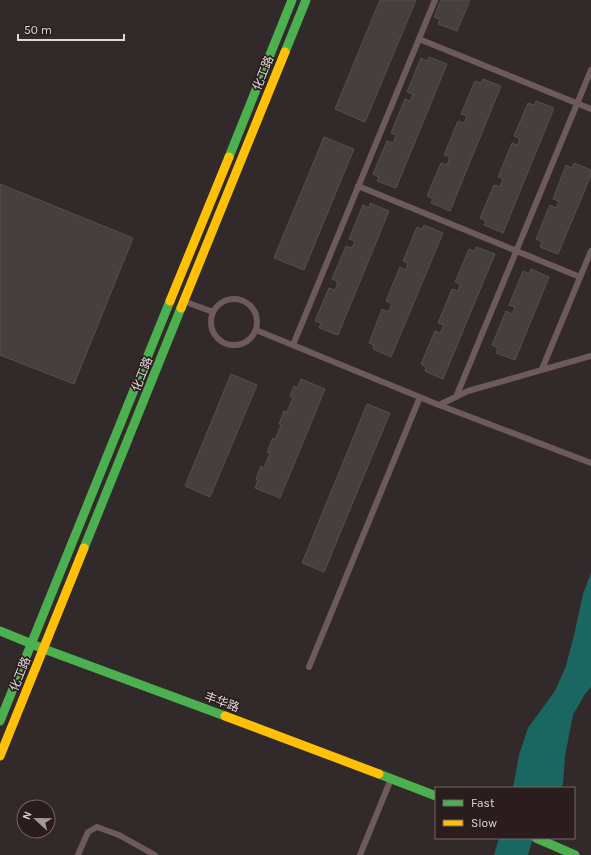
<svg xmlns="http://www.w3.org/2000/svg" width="591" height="855" font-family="Karla,'Noto Sans SC',sans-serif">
<rect width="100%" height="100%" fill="#322a2a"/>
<path fill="#1a6762" d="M591,573V687L585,694L573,715L565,756L563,784L561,788H513L519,755L528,728L555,691L566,666L575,631L583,594Z
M499,838H533L528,855H494Z"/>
<path fill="#463f3f" stroke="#564f4f" d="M380,0H416L365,122L335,109Z
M441,0H470L457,31L438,24L440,19L434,17Z
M429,57L447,64L396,188L377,181L379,177L373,174L387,141L393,143L396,135L391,133L405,99L410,101L413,94L407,92L421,58L427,61Z
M483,79L501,86L450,211L431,203L433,199L427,196L441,163L447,165L450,157L444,155L458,121L464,123L467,116L461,114L475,81L481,83Z
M536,101L554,108L503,233L484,225L486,221L480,218L494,185L500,187L503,179L498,177L512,143L517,145L520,139L514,136L528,103L534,105Z
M324,137L354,149L304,270L274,258Z
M574,163L591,170V175L558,254L540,247L542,242L536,239L550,205L556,208L559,201L553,199L566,165L572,168Z
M0,184L133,238L74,384L0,355Z
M370,203L389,211L338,335L319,328L321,323L315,321L329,288L335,290L338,282L332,279L346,246L352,248L355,241L349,239L363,205L369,208Z
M424,225L443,233L391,357L373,349L374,345L369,343L382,309L388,312L392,304L386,301L400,267L406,270L408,263L403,261L417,227L422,229Z
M476,247L495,254L443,379L425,371L426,367L421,364L435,331L440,333L444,325L438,323L452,289L458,291L460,284L455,282L469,249L474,251Z
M531,269L549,277L515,360L496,353L498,348L492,345L506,311L512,314L515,307L509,305L523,271L529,274Z
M231,374L257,385L210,497L185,486Z
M301,379L325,389L280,498L255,488L258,480L256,479L261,466L264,468L270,453L267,452L273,438L275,440L281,425L279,424L284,411L287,412L293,397L290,396L294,386L297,388Z
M367,404L390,413L324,572L302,563Z"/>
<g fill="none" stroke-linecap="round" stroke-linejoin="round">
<path stroke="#6e595b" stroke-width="6" d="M419,39L591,109
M358,186L580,277
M211 322a23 23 0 1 1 46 0a23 23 0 1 1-46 0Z
M186,302L213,312
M256,330L439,405L591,463
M293,345L435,0
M542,369L591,251
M456,397L591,70
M439,405L468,391L591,356
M309,667L420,397
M78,855L88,832L97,827L119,835L155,855
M360,855L391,779"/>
<path stroke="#4caf50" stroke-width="9" d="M285,52L306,0
M229,157L292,0
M84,548L181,308
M0,631L44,649L225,716
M0,721L170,301
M379,774L436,796
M536,838L575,855"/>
<path stroke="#ffc107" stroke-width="9" d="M170,301L229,157
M181,308L285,52
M225,716L379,774
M0,756L84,548"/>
</g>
<g text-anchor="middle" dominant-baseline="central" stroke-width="3.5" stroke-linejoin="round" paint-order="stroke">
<g font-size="12" fill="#e1d6d7" stroke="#2b1c1d">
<text transform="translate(263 73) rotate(-68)">化工路</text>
<text transform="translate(142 374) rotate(-68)">化工路</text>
<text transform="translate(20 674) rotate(-68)">化工路</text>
<text transform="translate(222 702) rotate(20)">丰华路</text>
</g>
</g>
<rect x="435" y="787" width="140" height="52" fill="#2b1c1d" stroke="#746667"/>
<rect x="443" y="800" width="20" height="6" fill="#4caf50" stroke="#746667"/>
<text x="471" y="807" font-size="12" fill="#e1d6d7">Fast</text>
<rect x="443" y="820" width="20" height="6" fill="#ffc107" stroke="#746667"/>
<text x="471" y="827" font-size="12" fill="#e1d6d7">Slow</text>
<g transform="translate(36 819) rotate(292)"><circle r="19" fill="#2b1c1d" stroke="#746667"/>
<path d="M0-3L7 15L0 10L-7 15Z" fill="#a49a9a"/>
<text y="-6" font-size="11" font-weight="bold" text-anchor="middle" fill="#e1d6d7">N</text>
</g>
<path d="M18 34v6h106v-6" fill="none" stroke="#e1d6d7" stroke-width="2"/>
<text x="24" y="34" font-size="12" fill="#e1d6d7" stroke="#2b1c1d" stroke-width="3" paint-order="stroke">50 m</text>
</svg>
